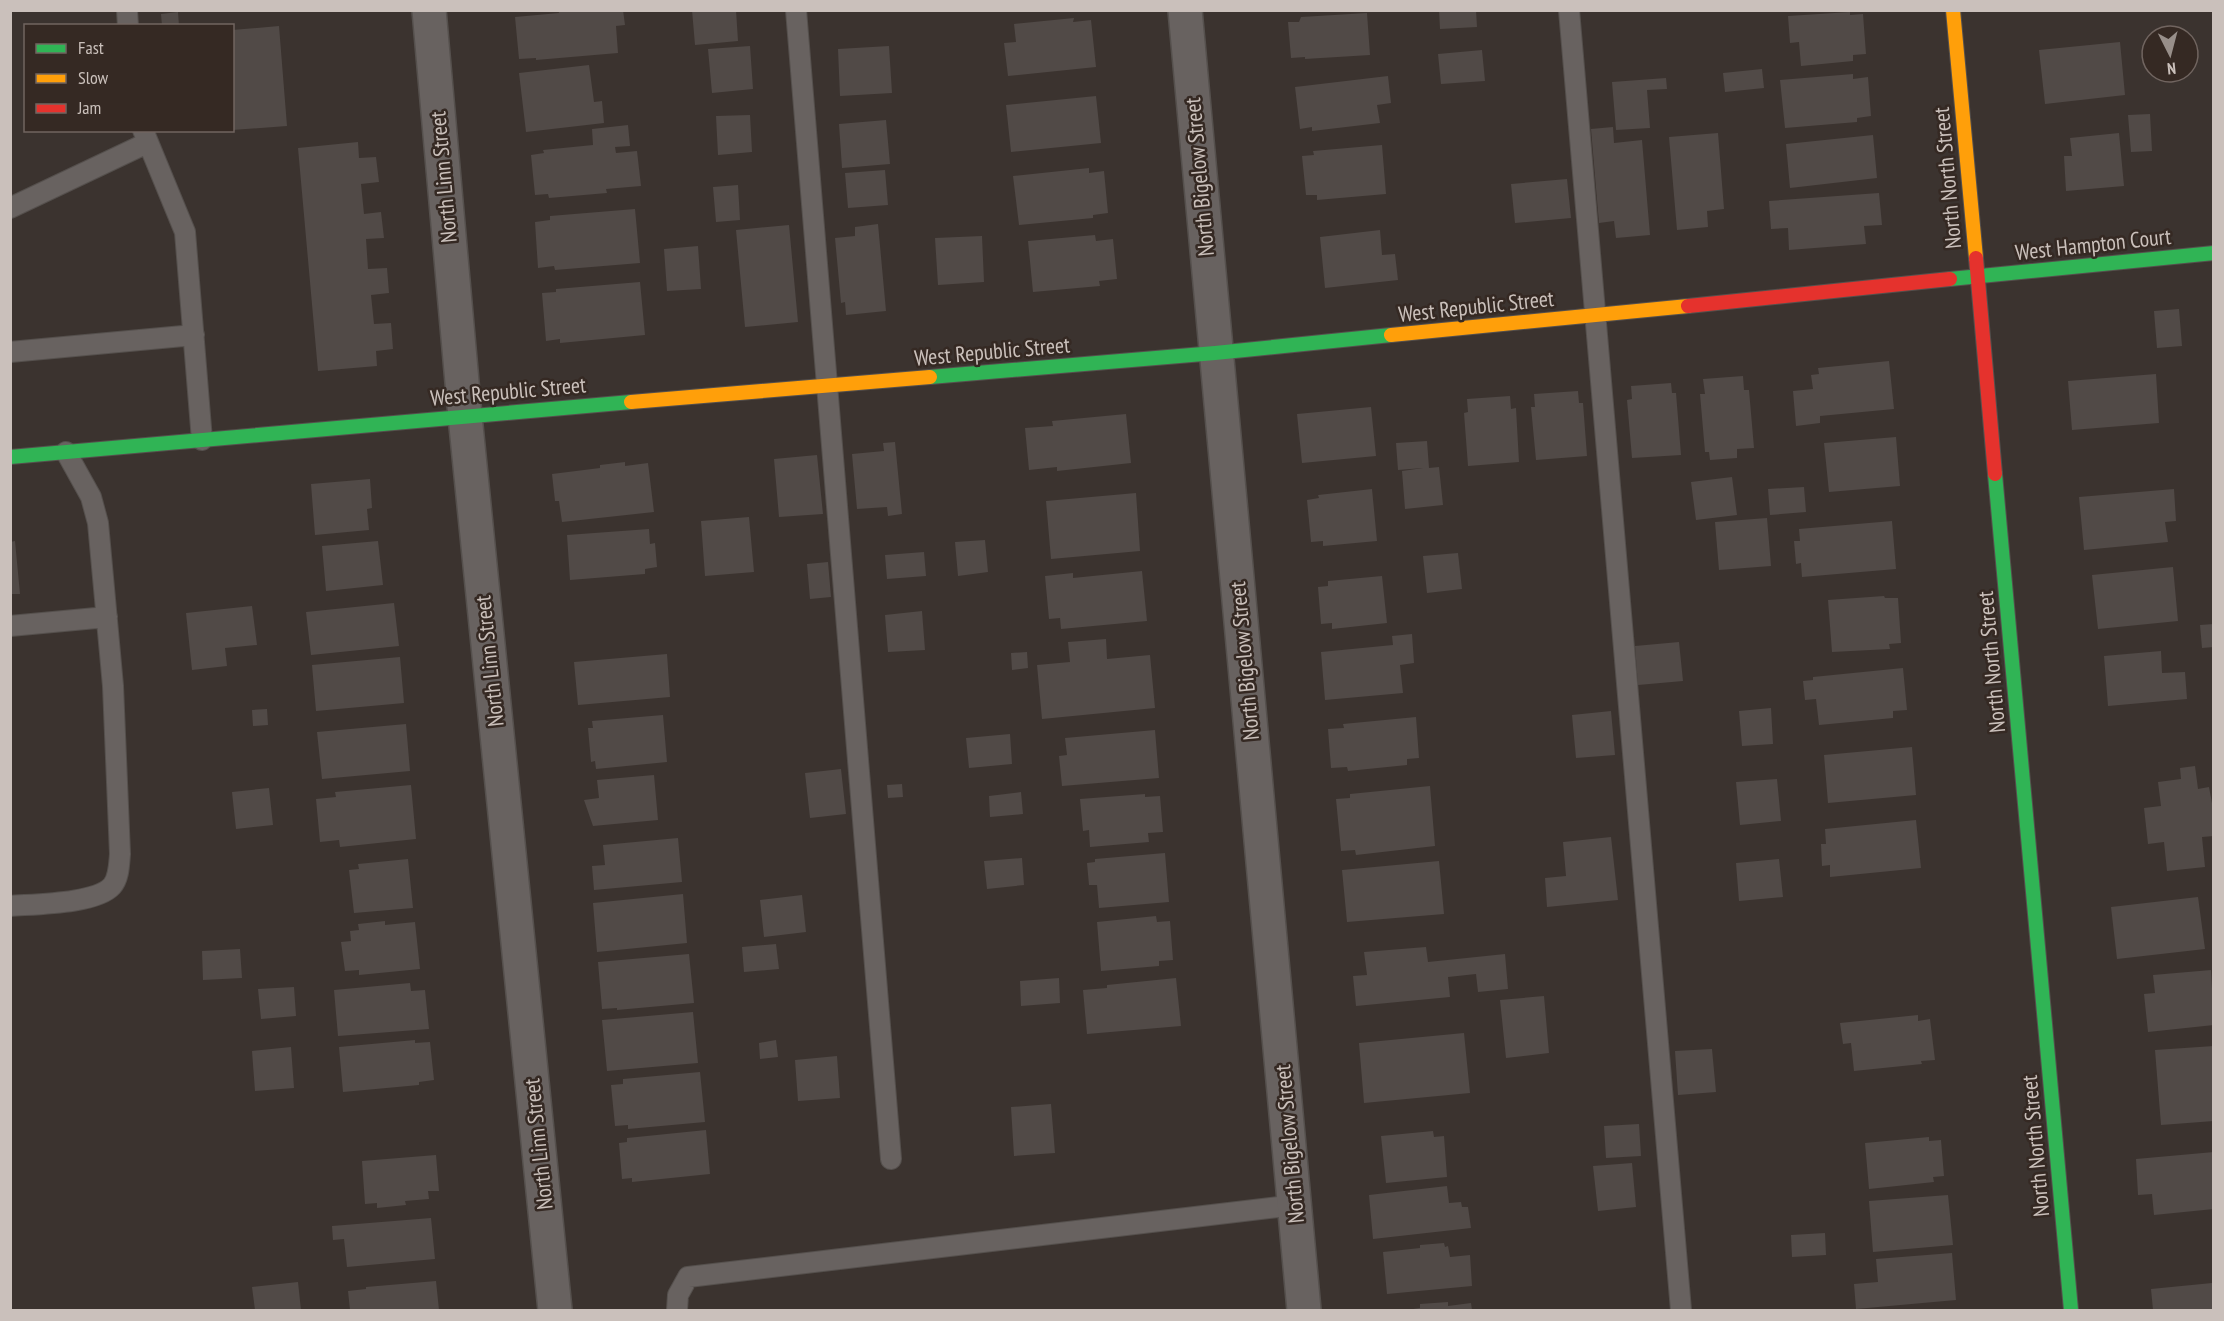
<svg xmlns="http://www.w3.org/2000/svg" width="2224" height="1321" font-family="'PT Sans Narrow',sans-serif">
<rect width="100%" height="100%" fill="#3b332f"/>
<path fill="#514a47" d="M558,10H623L625,25L616,26L618,53L536,60V58L519,59L515,17L559,13Z
M692,10H736L738,41L695,45Z
M1439,10H1476L1477,27L1440,29Z
M178,12L179,26H162L161,14Z
M1850,12V15L1863,14L1866,54L1853,55V61L1801,66L1799,42L1790,43L1788,16Z
M1367,13L1370,55L1305,59V57L1291,58L1288,22H1299L1301,17Z
M1074,18L1073,22L1091,20L1096,67L1008,76L1004,43L1016,42L1014,24Z
M279,26L287,126L232,130V30Z
M2120,42L2125,95L2045,104L2039,50Z
M750,46L753,89L712,93L708,49Z
M889,46L892,93L840,96L838,49Z
M1482,50L1485,81L1441,84L1438,54Z
M589,65L594,102L602,101L604,123L526,132L519,73Z
M1762,69L1764,88L1725,92L1723,73Z
M1853,74V79L1868,77L1871,116L1857,118V122L1785,128L1780,80Z
M1388,76L1391,103L1377,105L1380,123L1312,131V127L1300,129L1295,87Z
M1666,78L1667,89L1647,90L1650,128L1616,130L1612,82Z
M1096,96L1101,143L1011,152L1006,105Z
M2150,114L2152,151L2131,152L2128,115Z
M750,115L752,152L718,155L716,116Z
M886,120L890,164L842,168L839,124Z
M628,125L630,146L615,147L616,153L637,151L641,186L606,189L607,193L549,198L548,194L535,195L531,155L544,153L543,150L593,145L592,129Z
M1613,127L1614,143L1642,140L1650,235L1616,238L1614,221L1599,223L1591,129Z
M1718,133L1724,209L1707,211L1708,227L1677,230L1669,137Z
M2119,133L2124,186L2066,191L2064,156H2072L2070,138Z
M1873,135L1877,178L1790,188L1786,144Z
M358,142L359,158L376,157L379,182L361,184L364,214L381,212L384,238L366,239L368,269L387,268L389,293L371,295L374,324L391,323L393,349L376,351L377,366L318,371L298,148Z
M1382,145L1386,194L1317,200V195H1306L1302,156L1314,155L1313,151Z
M1089,168V173L1104,171L1108,213L1093,215V218L1019,225L1013,176Z
M885,170L888,205L848,208L845,173Z
M1567,179L1571,218L1515,223L1511,184Z
M738,185L740,220L716,222L713,187Z
M1879,193L1882,225L1864,226L1866,244L1789,250L1788,228L1771,229L1769,201Z
M635,209L640,263L555,270L554,266L538,268L535,222L550,220V216Z
M878,224L886,311L846,315L845,302L841,303L835,238L855,236V227Z
M789,225L798,322L745,327L736,230Z
M1380,230L1382,255L1395,254L1398,280L1325,288L1320,237Z
M1095,235L1096,241L1113,239L1117,279L1099,281L1100,286L1033,292L1028,241Z
M982,236L984,282L938,285L935,238Z
M698,246L701,289L667,291L664,249Z
M640,282L645,335L560,343V339L546,341L542,293L556,292V289Z
M2179,309L2182,346L2157,348L2154,311Z
M1889,361L1894,409L1820,416V423L1796,426L1793,391L1813,389L1811,375L1819,374L1818,368Z
M2156,374L2159,423L2072,430L2068,381Z
M1743,376L1744,390H1749L1754,448L1737,449V458L1710,460L1709,452H1705L1700,394H1705L1703,379Z
M1671,383L1672,393H1676L1681,455L1632,458L1627,400L1632,399L1631,386Z
M1578,391L1579,403H1583L1587,456L1536,460L1531,407H1535L1534,394Z
M1510,396L1511,409L1516,408L1519,462L1468,466L1464,413L1468,412L1467,399Z
M1371,407L1376,456L1302,463L1297,414Z
M1126,414L1131,463L1057,471V467L1029,470L1025,428L1053,426L1052,421Z
M1896,437L1900,486L1829,492L1824,443Z
M1427,441L1429,468L1439,467L1443,505L1405,509L1402,471L1423,468L1398,470L1396,443Z
M895,442L902,514L888,516L887,507L857,509L852,454L884,451L883,443Z
M817,455L823,514L779,517L774,459Z
M625,462V466L648,463L654,512L562,522L559,501H555L552,474L600,468V465Z
M1732,477L1737,515L1696,520L1691,482Z
M370,479L372,508L367,509L369,530L315,535L311,484Z
M1804,487L1806,512L1770,515L1768,489Z
M1372,489L1377,541L1323,546V541L1311,542L1307,500L1319,498L1318,495Z
M2174,489L2176,521L2165,522L2168,542L2084,550L2079,497Z
M1136,493L1140,551L1051,559L1046,501Z
M749,517L754,572L705,576L701,521Z
M1767,518L1771,566L1719,570L1715,522Z
M1892,521L1896,569L1802,577L1801,563L1796,564L1794,541H1800L1799,529Z
M649,529L650,544L655,543L657,567L645,569V574L570,580L567,535Z
M985,540L988,572L958,576L955,542Z
M15,541L20,594H10V542Z
M378,541L383,585L326,591L322,546Z
M924,552L926,576L887,579L885,555Z
M1458,553L1462,589L1427,593L1423,556Z
M828,562L831,597L810,599L807,564Z
M2173,567L2178,621L2098,629L2092,575Z
M1142,571L1147,621L1061,629L1060,618L1049,619L1045,576L1073,573V578Z
M1382,576L1387,623L1332,629V623L1321,624L1318,587L1328,586V581Z
M1884,596L1885,598H1898L1901,643L1889,644L1890,649L1832,652L1828,600Z
M394,603L399,646L311,655L306,612Z
M252,606L257,645L225,648L227,666L192,670L186,613Z
M922,611L925,650L888,652L885,615Z
M2214,624V647L2202,648L2200,625Z
M1412,634L1414,663L1400,665L1403,693L1325,700L1321,652L1393,645L1392,636Z
M1106,639L1107,659L1150,655L1155,708L1042,719L1037,665L1070,662L1068,642Z
M1679,642L1683,681L1638,685L1635,646Z
M2161,651L2162,673L2185,672L2187,699L2108,706L2104,656Z
M1027,652L1028,668L1012,670L1011,653Z
M667,654L670,697L578,705L574,662Z
M400,657L404,703L316,711L312,665Z
M1903,668L1907,710L1893,711V718L1819,725L1816,699L1805,700L1803,681L1813,680V677Z
M1771,708L1773,744L1742,746L1739,711Z
M267,709L268,725L253,726L252,710Z
M1611,711L1615,755L1576,758L1572,715Z
M663,715L667,762L596,769L595,761L591,762L588,728H593L592,721Z
M1416,717L1419,758L1407,759V765L1348,771L1347,767L1331,768L1328,729L1344,728L1343,724Z
M406,724L410,771L322,779L317,732Z
M1155,730L1159,778L1062,786L1059,756L1067,755L1065,738Z
M1010,734L1012,764L969,768L966,738Z
M1912,747L1916,795L1828,803L1824,755Z
M2195,766L2198,789L2209,787L2214,814V836L2202,837L2205,867L2167,871L2164,842L2148,844L2144,808L2161,806L2158,782L2181,779L2180,768Z
M841,769L846,814L810,818L805,773Z
M654,775L658,820L593,826L584,800L599,798L597,780Z
M1777,779L1781,821L1740,825L1736,782Z
M902,784L903,797L888,798L887,785Z
M411,785L416,839L340,847L339,840L320,842L316,799L336,797L335,792Z
M1430,786L1435,846L1356,855L1355,850L1341,851L1336,799L1350,798V794Z
M269,788L273,825L236,829L232,792Z
M1021,792L1023,814L990,817L989,796Z
M1145,794V797L1160,796L1163,832L1148,833L1149,842L1090,847L1089,830L1083,831L1080,799Z
M1916,820L1921,868L1830,877V865L1822,866L1821,844H1826L1825,829Z
M1611,837L1618,900L1547,907L1545,878L1566,876L1563,842Z
M678,838L682,882L594,890L592,866L605,865L603,845Z
M1165,853L1169,902L1099,908L1097,885H1089L1087,863L1095,862V859Z
M1022,858L1024,885L987,889L984,861Z
M408,859L413,908L354,913L349,870L359,869L358,864Z
M1779,859L1783,897L1739,901L1736,863Z
M1439,861L1444,914L1347,922L1342,870Z
M683,894L687,943L597,952L593,903Z
M802,895L806,932L764,937L760,900Z
M2198,897L2205,949L2117,959L2111,907Z
M1156,916L1157,922L1170,921L1173,960L1159,961V966L1101,971L1097,922Z
M385,921V925L415,922L420,969L359,975V970L345,971L341,942L351,941L350,931L359,930L358,924Z
M776,944L779,969L744,972L742,947Z
M1426,947L1428,962L1505,954L1508,989L1478,992L1476,974L1448,977L1450,997L1356,1006L1353,976L1367,975L1364,952Z
M240,949L242,978L203,980L202,951Z
M689,954L694,1003L617,1010V1008L602,1009L598,962Z
M2211,970L2214,1025L2148,1032L2144,994L2155,993L2153,975Z
M1059,978L1060,1003L1021,1006L1020,981Z
M1176,978L1181,1026L1087,1034L1083,990L1107,988V985Z
M410,983L411,991L425,990L429,1029L338,1036L334,990Z
M294,987L296,1016L261,1019L258,989Z
M1544,996L1549,1053L1506,1058L1500,1000Z
M693,1012L698,1063L607,1071L602,1020Z
M1918,1015V1021L1930,1019L1935,1060L1921,1061L1922,1064L1854,1071L1851,1043L1843,1044L1840,1023Z
M1464,1033L1470,1093L1364,1103L1359,1043Z
M415,1040V1043L430,1042L434,1080L419,1082V1085L343,1092L339,1047Z
M776,1040L778,1057L760,1059L759,1043Z
M2214,1046V1121L2161,1125L2155,1050Z
M291,1047L294,1088L255,1091L252,1051Z
M1712,1049L1716,1092L1678,1095L1675,1051Z
M837,1056L840,1098L798,1101L795,1060Z
M700,1072L705,1122L628,1129V1125L615,1126L611,1085L623,1084V1079Z
M1051,1104L1055,1153L1014,1156L1011,1107Z
M1639,1124L1641,1156L1606,1158L1604,1126Z
M706,1130L710,1174L632,1182V1178L622,1179L619,1143L627,1142V1138Z
M1433,1131L1434,1137L1444,1136L1447,1177L1386,1183L1381,1136Z
M1929,1137V1141L1941,1140L1944,1176L1933,1177L1934,1182L1869,1189L1865,1143Z
M2214,1152V1209L2154,1215L2152,1194L2138,1195L2136,1159Z
M436,1155L439,1191H428L429,1199L405,1201L406,1205L377,1208V1203L365,1204L362,1161Z
M1632,1163L1636,1207L1598,1211L1593,1166Z
M1447,1186L1449,1203L1461,1202L1462,1207H1468L1471,1228L1373,1239L1369,1195Z
M1948,1195L1953,1245L1873,1252L1869,1201Z
M431,1218L435,1259L347,1267L344,1239L333,1240L332,1226Z
M1825,1233L1826,1255L1792,1257L1791,1235Z
M1444,1243L1445,1247L1448,1246L1450,1257L1470,1255L1472,1286L1387,1294L1383,1252L1420,1248V1245Z
M1952,1253L1956,1300L1856,1309L1854,1284L1878,1282L1876,1259Z
M436,1281L439,1310H350L348,1291L366,1289V1287Z
M298,1282L301,1310H255L252,1287Z
M2212,1283L2214,1310H2153L2151,1289Z
M1448,1302V1306L1471,1303L1472,1310H1413V1309L1420,1308V1304Z"/>
<g fill="none" stroke-linecap="round" stroke-linejoin="round">
<defs>
<path id="lane" d="M127,10L128,26
M796,10L891,1159
M1569,10L1681,1310
M143,130L185,232L202,440
M10,208L147,143
M10,352L194,335
M10,626L107,617
M10,906C34,904 96,904 112,886C119,878 119,865 120,854L113,686L98,523L91,497L66,452
M677,1310L678,1295L688,1277L1295,1205"/>
<path id="street" d="M429,10L465,416L555,1310
M1185,10L1304,1310"/>
<path id="fast" d="M1950,279L2214,253
M930,377L1215,353L1391,335
M10,457L631,402
M1995,474L2071,1310"/>
<path id="slow" d="M1953,10L1976,258
M1391,335L1688,306
M631,402L930,377"/>
<path id="jam" d="M1976,258L1995,474
M1688,306L1950,279"/>
</defs>
<use href="#lane" stroke="#55504d" stroke-width="22"/>
<use href="#street" stroke="#55504d" stroke-width="36"/>
<use href="#fast" stroke="#55504d" stroke-width="16"/>
<use href="#slow" stroke="#55504d" stroke-width="16"/>
<use href="#jam" stroke="#55504d" stroke-width="16"/>
<use href="#lane" stroke="#686260" stroke-width="20"/>
<use href="#street" stroke="#686260" stroke-width="33"/>
<use href="#fast" stroke="#30b455" stroke-width="14"/>
<use href="#slow" stroke="#ff9f0a" stroke-width="14"/>
<use href="#jam" stroke="#e5322d" stroke-width="14"/>
</g>
<g text-anchor="middle" dominant-baseline="central" stroke-width="5" stroke-linejoin="round" paint-order="stroke">
<g font-size="22" fill="#cac0bb" stroke="#352923">
<text transform="translate(443 177) rotate(-95)">North Linn Street</text>
<text transform="translate(1199 177) rotate(-95)">North Bigelow Street</text>
<text transform="translate(1947 178) rotate(-95)">North North Street</text>
<text transform="translate(2093 244) rotate(-6)">West Hampton Court</text>
<text transform="translate(1476 306) rotate(-6)">West Republic Street</text>
<text transform="translate(992 351) rotate(-5)">West Republic Street</text>
<text transform="translate(508 391) rotate(-5)">West Republic Street</text>
<text transform="translate(489 661) rotate(-96)">North Linn Street</text>
<text transform="translate(1244 661) rotate(-95)">North Bigelow Street</text>
<text transform="translate(1991 662) rotate(-95)">North North Street</text>
<text transform="translate(538 1144) rotate(-96)">North Linn Street</text>
<text transform="translate(1289 1144) rotate(-95)">North Bigelow Street</text>
<text transform="translate(2035 1146) rotate(-95)">North North Street</text>
</g>
</g>
<rect width="2224" height="1321" fill="none" stroke="#cac0bb" stroke-width="24"/>
<rect x="24" y="24" width="210" height="108" fill="#352923" stroke="#716560" stroke-width="1.5"/>
<rect x="36" y="44" width="30" height="9" fill="#30b455" stroke="#716560" stroke-width="1.5"/>
<text x="78" y="54" font-size="18" fill="#cac0bb">Fast</text>
<rect x="36" y="74" width="30" height="9" fill="#ff9f0a" stroke="#716560" stroke-width="1.5"/>
<text x="78" y="84" font-size="18" fill="#cac0bb">Slow</text>
<rect x="36" y="104" width="30" height="9" fill="#e5322d" stroke="#716560" stroke-width="1.5"/>
<text x="78" y="114" font-size="18" fill="#cac0bb">Jam</text>
<g transform="translate(2170 54) rotate(174)"><circle r="28" fill="#352923" stroke="#716560" stroke-width="1.5"/>
<path d="M0-4.5L10 22L0 15L-10 22Z" fill="#988f8a"/>
<text y="-9" font-size="16" font-weight="bold" text-anchor="middle" fill="#cac0bb">N</text>
</g>
</svg>
